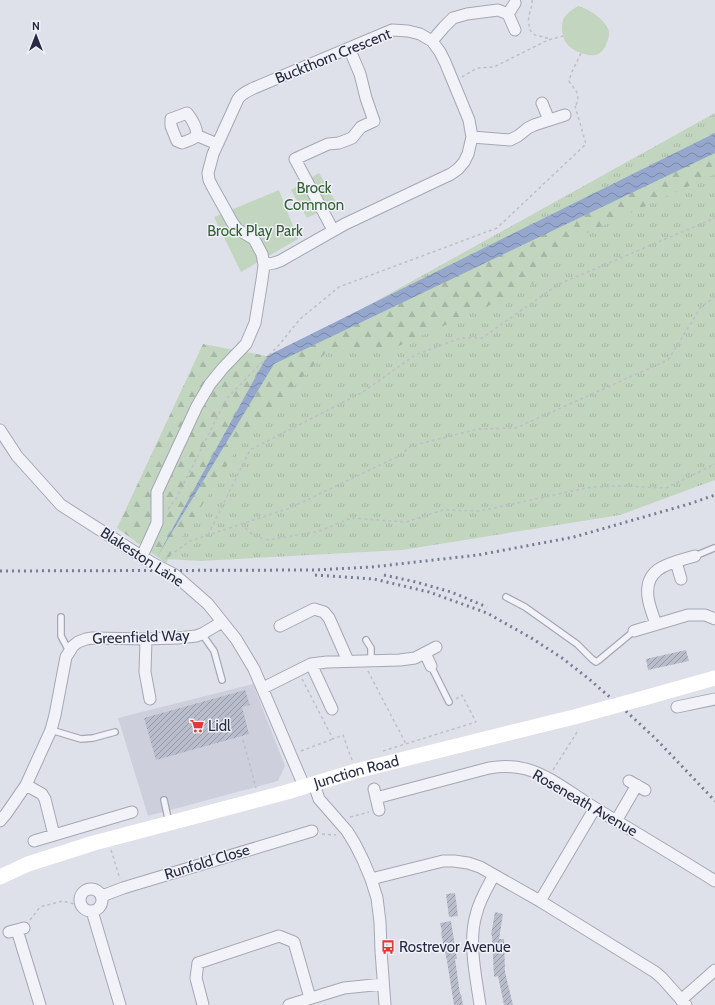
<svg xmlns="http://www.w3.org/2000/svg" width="715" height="1005" font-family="Cabin,sans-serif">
<defs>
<pattern id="grass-tufts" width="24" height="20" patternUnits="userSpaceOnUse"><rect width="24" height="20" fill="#c1d5bf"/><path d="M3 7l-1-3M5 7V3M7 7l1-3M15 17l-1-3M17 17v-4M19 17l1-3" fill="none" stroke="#a6b7a5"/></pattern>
<pattern id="forest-firs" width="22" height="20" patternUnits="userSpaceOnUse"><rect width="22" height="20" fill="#c1d5bf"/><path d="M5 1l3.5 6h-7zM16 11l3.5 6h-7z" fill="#a6b7a5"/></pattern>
<pattern id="water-waves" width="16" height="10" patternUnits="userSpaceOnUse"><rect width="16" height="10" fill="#96a7ce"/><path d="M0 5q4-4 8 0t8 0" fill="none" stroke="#7a88a9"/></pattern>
<pattern id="building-hatch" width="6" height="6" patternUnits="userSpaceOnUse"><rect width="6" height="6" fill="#b9bcca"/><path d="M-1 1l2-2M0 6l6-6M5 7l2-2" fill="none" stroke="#9699a6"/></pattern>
</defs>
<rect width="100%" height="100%" fill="#dfe1ea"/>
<path fill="#cdd0dc" d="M253,684L285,766L278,781L148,816L118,718Z"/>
<path fill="url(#grass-tufts)" d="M715,113V480L620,515L402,550L201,561L163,559L270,360Z"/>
<path fill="url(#forest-firs)" d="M715,133V174L572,240L528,288L392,349L331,347L241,443L166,563L117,528L203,344L267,356L547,227Z"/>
<path fill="#c1d5bf" d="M578,6C588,8 609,22 609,33C609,36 608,40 607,42C605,48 601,54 595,55C588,57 571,50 567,44C562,37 560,26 564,18C567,13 573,9 578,6Z
M319,173L337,204L307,218L291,190Z
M279,190L298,239L241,272L214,217Z"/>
<path fill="url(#water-waves)" d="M715,133V153L274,364L157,557L267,356Z"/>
<path fill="url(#building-hatch)" d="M686,650L689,661L648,670L646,659Z
M245,690L250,705L242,707L249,734L156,760L144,718Z
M455,893L458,916L449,917L446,894Z
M495,912L503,914L499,939H504L505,972L513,1005H504L498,976L494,977L492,935H491Z
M451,921L457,959H455L460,994H461L463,1005H454L447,961L441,933L442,932L440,923Z"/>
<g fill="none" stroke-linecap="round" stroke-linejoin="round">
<defs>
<path id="lane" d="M695,556L714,548
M506,597L525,607L577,644L592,659L596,662L599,660L634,631
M61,617V636L69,651
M202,634L214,651L222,680
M366,640L371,648V661
M431,666L449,702
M51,730L81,739L93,738L115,732
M164,800L169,823"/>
<path id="street" d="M508,14L515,3
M432,41L444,27L453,18L467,14L498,10L508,14L515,30
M542,103L549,120
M187,113C191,118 200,131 195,137C192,140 186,141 182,143L177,141L171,126V119Z
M196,135L217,144
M472,137L510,140L518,136L528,128L534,125L565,115
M333,230L295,159L328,144L339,143L352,138L361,127L374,121L366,98L360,74L349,48
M0,430L17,456L61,505L152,563L175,575L208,604L236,639L254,669L304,786
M142,556L157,523V492L197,406L210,384L223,368L246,344L255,323L262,280L264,265L262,254L254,239L237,229L232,222L212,186L209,180L208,173L213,154L238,99C242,93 248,91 254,88L392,30L408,31L420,34L432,41L440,52L445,62L469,120L472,137L468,154L464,162L458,169L451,174L345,224L280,261L274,263L264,265
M676,562L681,579
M656,624C653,615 649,606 648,597C644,566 672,563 695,556
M280,626L314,609L324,612L329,618L348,661
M634,631L688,615H705L715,619
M146,639L145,672L150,699
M425,653L431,666
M311,664L332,709
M263,688L311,664L327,662L400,660L415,658L436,647
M677,707L715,699
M629,781L645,790
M314,784L319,799L347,831L355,844L363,860L371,879L377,898L380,922L381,951L385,1005
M26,785L42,794L45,799L54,835
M374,789L379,810
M376,798L489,768C501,766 514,766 526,769C551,776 573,795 595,808C635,832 675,856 715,881
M0,821L6,814L26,785L51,730L55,715L66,657L73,646L78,642L86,639L92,638L146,639L178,638L196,636L202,634L222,622
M616,821L637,785
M34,841L132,812
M371,879L443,861H454L468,863L480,867L540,901L655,972L662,978L686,1005
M80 900a11 11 0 1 1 22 0a11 11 0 1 1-22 0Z
M102,896L123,888L312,831
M540,901L595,808
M92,911L120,1005
M17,930L40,1005
M9,932L24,928
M681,1000L715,970
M203,1005L196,978L198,963L279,936L294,942L310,998
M289,1005L344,988L383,984
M480,1005C476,977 468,942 476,915C479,901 487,888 494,875"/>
</defs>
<use href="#lane" stroke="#a4a7b5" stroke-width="8"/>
<use href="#street" stroke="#a4a7b5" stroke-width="13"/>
<path stroke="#bdbfc9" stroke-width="1.5" stroke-dasharray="3 3" stroke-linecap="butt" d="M532,0C533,6 530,10 529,16C528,20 529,26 530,30L535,35L551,39
M462,77L477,68L494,67L548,40L563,36
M576,105C581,92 575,91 569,81L571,74L582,51
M168,509L177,497L227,398L279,345L300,319L339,287L497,228L586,144L575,106
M241,524L254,536L269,540L320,531L351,518L406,522L443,510L480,511L591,487L624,486L666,488L715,464
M208,535L250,450L363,392L415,355L461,338H482L559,284L715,218
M165,559L190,541L290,508L399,456L411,446L478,429L516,428L668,360L701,307L715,297
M368,671L406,744
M302,679L333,739L343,735L352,760
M243,740L256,788
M301,751L333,739
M383,751L476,722L462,695L456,699
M553,770L579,729
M350,817L369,812
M322,834L336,835
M111,850L120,879
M30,920L40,907L63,901L82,906"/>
<use href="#lane" stroke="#f2f3f8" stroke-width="5.5"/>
<use href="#street" stroke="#f2f3f8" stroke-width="11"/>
<g stroke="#fff" stroke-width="15">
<path d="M644,698L715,678"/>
<path id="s1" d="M0,877L28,864L94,843L170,823L287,792L356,771L578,716L607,708"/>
</g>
<path stroke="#777d95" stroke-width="3" stroke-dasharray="2 4" stroke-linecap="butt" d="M0,571L314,570L372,567L478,555L574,537L689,504L715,495
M315,575L374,579L429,592L487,613L533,639L562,658L589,679L628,713L656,739L715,801
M384,575L416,582L451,592L487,607"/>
<path stroke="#fff" stroke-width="15" d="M607,708L644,698"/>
</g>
<defs>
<symbol id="supermarket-bare" viewBox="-9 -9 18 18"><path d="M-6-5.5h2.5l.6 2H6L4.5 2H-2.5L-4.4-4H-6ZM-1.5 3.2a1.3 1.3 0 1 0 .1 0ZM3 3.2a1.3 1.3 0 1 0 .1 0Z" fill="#dd3b36" stroke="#eff1f7" stroke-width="2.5" paint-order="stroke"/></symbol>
<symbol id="bus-bare" viewBox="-9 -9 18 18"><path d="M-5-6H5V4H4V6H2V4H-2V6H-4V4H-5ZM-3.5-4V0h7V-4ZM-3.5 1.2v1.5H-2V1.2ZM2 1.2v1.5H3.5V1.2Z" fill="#dd3b36" stroke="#eff1f7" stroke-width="2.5" paint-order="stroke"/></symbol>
</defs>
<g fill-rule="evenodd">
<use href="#supermarket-bare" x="187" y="716" width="20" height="20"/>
<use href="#bus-bare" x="378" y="937" width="20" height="20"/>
</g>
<g text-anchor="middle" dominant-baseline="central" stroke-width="3" stroke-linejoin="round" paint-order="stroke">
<g font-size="15" fill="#262b43" stroke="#eff1f7">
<text transform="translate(333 56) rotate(-22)">Buckthorn Crescent</text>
<text transform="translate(142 557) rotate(33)">Blakeston Lane</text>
<text transform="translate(141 637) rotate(-2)">Greenfield Way</text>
<text stroke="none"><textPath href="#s1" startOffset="372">Junction Road</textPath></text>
<text transform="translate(585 803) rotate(30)">Roseneath Avenue</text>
<text transform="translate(207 862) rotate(-17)">Runfold Close</text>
</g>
<g font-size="15" fill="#326032" stroke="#eff1f7">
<text x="314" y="188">Brock<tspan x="314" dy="17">Common</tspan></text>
<text x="255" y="231">Brock Play Park</text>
</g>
<g font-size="15" fill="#262b43" stroke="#eff1f7" text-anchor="start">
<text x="208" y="726">Lidl</text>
<text x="399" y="947">Rostrevor Avenue</text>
</g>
</g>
<g transform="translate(36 36)" stroke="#eff1f7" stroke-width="3" paint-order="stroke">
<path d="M0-3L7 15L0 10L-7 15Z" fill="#262b43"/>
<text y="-6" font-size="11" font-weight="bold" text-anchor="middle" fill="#262b43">N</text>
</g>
</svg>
